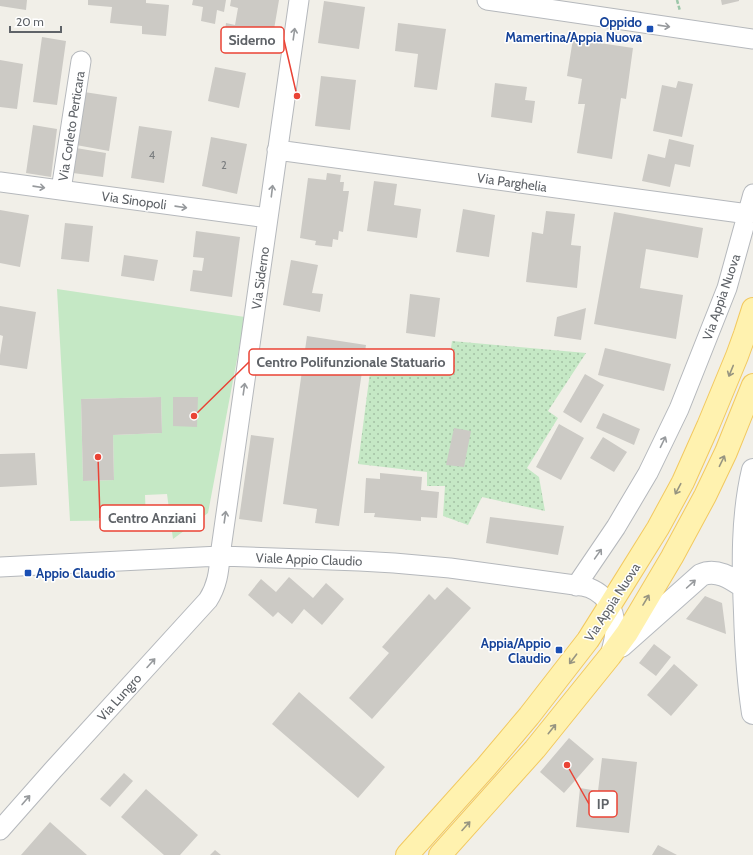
<svg xmlns="http://www.w3.org/2000/svg" width="753" height="855" font-family="Cabin,sans-serif">
<defs>
<pattern id="garden-dots" width="8" height="8" patternUnits="userSpaceOnUse"><rect width="8" height="8" fill="#c5e8c5"/><path d="M2 2h.1M6 6h.1" fill="none" stroke="#a3c0a4" stroke-width="1.8" stroke-linecap="round"/></pattern>
</defs>
<rect width="100%" height="100%" fill="#f1efe8"/>
<path fill="#c5e8c5" fill-rule="evenodd" d="M57,289L245,317L208,513L173,539L167,494L145,495L146,520L70,521ZM161,397L162,433L113,435L114,480L83,481L81,399Z"/>
<path fill="url(#garden-dots)" d="M452,341L586,353L548,411L558,418L527,468L539,477L545,511L482,497L468,525L443,516L445,486H427V472L358,464L372,357L448,369Z"/>
<path fill="#cccac5" d="M0,0H27L26,10L0,6Z
M88,0H146V3L169,5L166,36L142,34V26L110,23L112,7L88,5Z
M193,0H226L224,12L217,10L215,24L201,21L203,7L192,5Z
M231,0H279L271,47L224,39L226,23L235,25L238,8L230,6Z
M721,0H739V1L722,5Z
M324,1L365,7L359,49L318,43Z
M398,23L446,29L437,90L414,87L418,54L395,51Z
M42,37L66,41L57,105L33,102Z
M573,39L633,48L626,99L621,98L612,159L577,153L585,104H578L582,79L567,76Z
M0,60L23,64L17,109L0,107Z
M215,67L246,73L239,108L208,101Z
M321,76L356,80L350,130L315,126Z
M678,81L693,84L682,137L653,131L662,85L676,88Z
M495,83L527,87L525,100L535,101L532,123L491,117Z
M84,92L117,97L109,151L76,145Z
M33,125L57,129L51,177L26,173Z
M139,126L172,131L164,183L131,178Z
M211,137L247,144L237,194L202,186Z
M669,139L694,145L690,167L675,164L670,187L642,181L648,154L665,158Z
M76,148L106,153L103,177L73,173Z
M327,173L341,175L340,182H344L343,191H349L343,232L339,231L338,240L333,239L332,247L315,245L316,241L300,238L308,178L326,180Z
M374,181L397,184L394,205L421,209L417,238L367,231Z
M463,209L495,215L489,257L456,252Z
M0,210L29,215L20,267L0,263Z
M546,211L575,214L571,245L581,246L577,288L526,282L532,232L543,234Z
M614,212L703,228L698,258L646,249L640,288L683,295L676,339L594,324Z
M65,223L93,226L89,262L61,259Z
M196,231L240,237L232,297L190,291L193,270L202,271L204,258L193,257Z
M124,255L158,260L154,281L121,276Z
M291,260L318,265L312,293L323,294L320,312L283,305Z
M410,294L440,298L435,337L406,333Z
M0,306L36,312L27,369L0,365V355L3,336L0,335Z
M586,308L581,340L554,336L557,317Z
M307,336L366,345L339,526L315,523L317,509L283,504Z
M605,348L671,364L664,391L598,375Z
M585,374L604,385L581,423L563,412Z
M161,397L162,433L113,435L114,480L83,481L81,399Z
M173,397H198L197,427L173,426Z
M603,413L640,429L634,445L596,428Z
M559,424L584,438L561,480L536,467Z
M454,428L471,431L464,467L446,465Z
M251,435L274,438L262,522L239,519Z
M603,437L627,452L614,472L590,458Z
M35,453L37,485L0,487V454Z
M380,473L422,477L421,490L439,492L437,518L421,517V521L374,517L375,513H364L366,478L380,479Z
M490,517L564,526L558,555L486,543Z
M289,577L313,598L326,583L344,599L322,625L304,609L292,624L278,612L273,617L248,595L261,579L276,592Z
M447,587L471,608L372,719L349,698L389,653L382,647L429,594L435,600Z
M705,596L722,603L726,634L686,619Z
M654,644L671,657L656,676L639,663Z
M674,664L698,685L671,716L647,695Z
M299,692L385,767L358,798L272,724Z
M569,738L594,759L564,793L540,772Z
M602,758L637,762L629,833L576,827L580,788L598,791Z
M124,773L133,781L110,807L100,799Z
M146,789L198,835L180,855H164L121,817Z
M50,822L87,855H21Z
M658,845L677,855H652Z
M215,850L221,855H210Z"/>
<g fill="none" stroke-linecap="round" stroke-linejoin="round">
<defs>
<path id="minor" d="M487,0L753,39
M277,150L748,214
M0,182L268,218
M61,190L81,61
M0,567L220,556L359,561L394,563L450,568L582,586C604,590 616,609 615,630C615,639 612,647 610,656
M576,586L616,527L648,473L679,409L727,288L753,194
M0,830L53,770L208,600C217,586 219,572 220,556L299,0"/>
<path id="secondary" d="M753,470C742,516 743,565 745,612C746,646 748,680 753,713
M621,646L701,575C716,568 731,578 744,587"/>
<path id="primary" d="M407,855L486,767L529,716L588,640L610,605L658,528L683,482L708,426L737,356L745,334L753,309
M440,855L535,749L610,656L627,633L672,557L705,496L726,452L753,385"/>
</defs>
<use href="#minor" stroke="#b5b8bc" stroke-width="21"/>
<use href="#secondary" stroke="#b6babf" stroke-width="24"/>
<use href="#primary" stroke="#f2c960" stroke-width="24"/>
<path stroke="#9cc7a9" stroke-width="2.5" stroke-dasharray="4 2" stroke-linecap="butt" d="M677,0L680,11"/>
<use href="#minor" stroke="#fff" stroke-width="19"/>
<use href="#secondary" stroke="#fff" stroke-width="22"/>
<use href="#primary" stroke="#fff2af" stroke-width="22"/>
</g>
<defs><path id="oneway-shaft" d="M-6 0H5M1.5-3L5.5 0L1.5 3" fill="none" stroke-width="1.6" stroke-linecap="round" stroke-linejoin="round"/></defs>
<g stroke="#979a9d">
<use href="#oneway-shaft" transform="translate(664 26) rotate(8)"/>
<use href="#oneway-shaft" transform="translate(294 34) rotate(-82)"/>
<use href="#oneway-shaft" transform="translate(39 187) rotate(8)"/>
<use href="#oneway-shaft" transform="translate(272 191) rotate(-83)"/>
<use href="#oneway-shaft" transform="translate(181 207) rotate(8)"/>
<use href="#oneway-shaft" transform="translate(244 389) rotate(-82)"/>
<use href="#oneway-shaft" transform="translate(663 442) rotate(-64)"/>
<use href="#oneway-shaft" transform="translate(225 517) rotate(-82)"/>
<use href="#oneway-shaft" transform="translate(598 554) rotate(-55)"/>
<use href="#oneway-shaft" transform="translate(691 584) rotate(-42)"/>
<use href="#oneway-shaft" transform="translate(151 663) rotate(-48)"/>
<use href="#oneway-shaft" transform="translate(26 800) rotate(-49)"/>
</g>
<g stroke="#979581">
<use href="#oneway-shaft" transform="translate(731 371) rotate(112)"/>
<use href="#oneway-shaft" transform="translate(722 461) rotate(-64)"/>
<use href="#oneway-shaft" transform="translate(678 489) rotate(118)"/>
<use href="#oneway-shaft" transform="translate(646 600) rotate(-59)"/>
<use href="#oneway-shaft" transform="translate(573 659) rotate(127)"/>
<use href="#oneway-shaft" transform="translate(552 729) rotate(-51)"/>
<use href="#oneway-shaft" transform="translate(466 826) rotate(-48)"/>
</g>
<g fill="#1a4fb4" stroke="#fff" stroke-width="1.5">
<rect x="646" y="25" width="8" height="8" rx="2"/>
<rect x="24" y="569" width="8" height="8" rx="2"/>
<rect x="555" y="646" width="8" height="8" rx="2"/>
</g>
<g text-anchor="middle" dominant-baseline="central" stroke-width="3" stroke-linejoin="round" paint-order="stroke">
<g font-size="11" fill="#7a7d7f">
<text x="152" y="155">4</text>
<text x="224" y="165">2</text>
</g>
<g font-size="13" font-weight="bold" fill="#164399" stroke="#fff" text-anchor="end">
<text x="642" y="22">Oppido<tspan x="642" dy="15">Mamertina/Appia Nuova</tspan></text>
<text x="36" y="573" text-anchor="start">Appio Claudio</text>
<text x="551" y="643">Appia/Appio<tspan x="551" dy="15">Claudio</tspan></text>
</g>
<g font-size="13" fill="#5f6368" stroke="#fff">
<text transform="translate(71 126) rotate(-81)">Via Corleto Perticara</text>
<text transform="translate(512 182) rotate(8)">Via Parghelia</text>
<text transform="translate(134 200) rotate(8)">Via Sinopoli</text>
<text transform="translate(260 278) rotate(-82)">Via Siderno</text>
<text transform="translate(721 297) rotate(-71)">Via Appia Nuova</text>
<text transform="translate(309 559) rotate(2)">Viale Appio Claudio</text>
<text transform="translate(612 602) rotate(-57)">Via Appia Nuova</text>
<text transform="translate(119 697) rotate(-48)">Via Lungro</text>
</g>
</g>
<path fill="none" stroke="#ea4335" stroke-width="1.5" d="M297 96L284 40M194 416L249 362M98 457L100 518M567 765L589 804"/>
<g fill="#ea4335" stroke="#fff" stroke-width="1.5">
<circle cx="297" cy="96" r="4"/>
<circle cx="194" cy="416" r="4"/>
<circle cx="98" cy="457" r="4"/>
<circle cx="567" cy="765" r="4"/>
</g>
<g fill="#fff" stroke="#ea4335" stroke-width="1.5">
<rect x="221" y="27" width="63" height="26" rx="4"/>
<rect x="249" y="349" width="205" height="26" rx="4"/>
<rect x="100" y="505" width="104" height="26" rx="4"/>
<rect x="589" y="791" width="28" height="26" rx="4"/>
</g>
<g font-size="14" text-anchor="middle" font-weight="bold" fill="#5f6368">
<text x="252" y="45">Siderno</text>
<text x="351" y="367">Centro Polifunzionale Statuario</text>
<text x="152" y="523">Centro Anziani</text>
<text x="603" y="809">IP</text>
</g>
<path d="M10 26v6h51v-6" fill="none" stroke="#5f6368" stroke-width="2"/>
<text x="16" y="26" font-size="12" fill="#5f6368" stroke="#ffffff" stroke-width="3" paint-order="stroke">20 m</text>
</svg>
